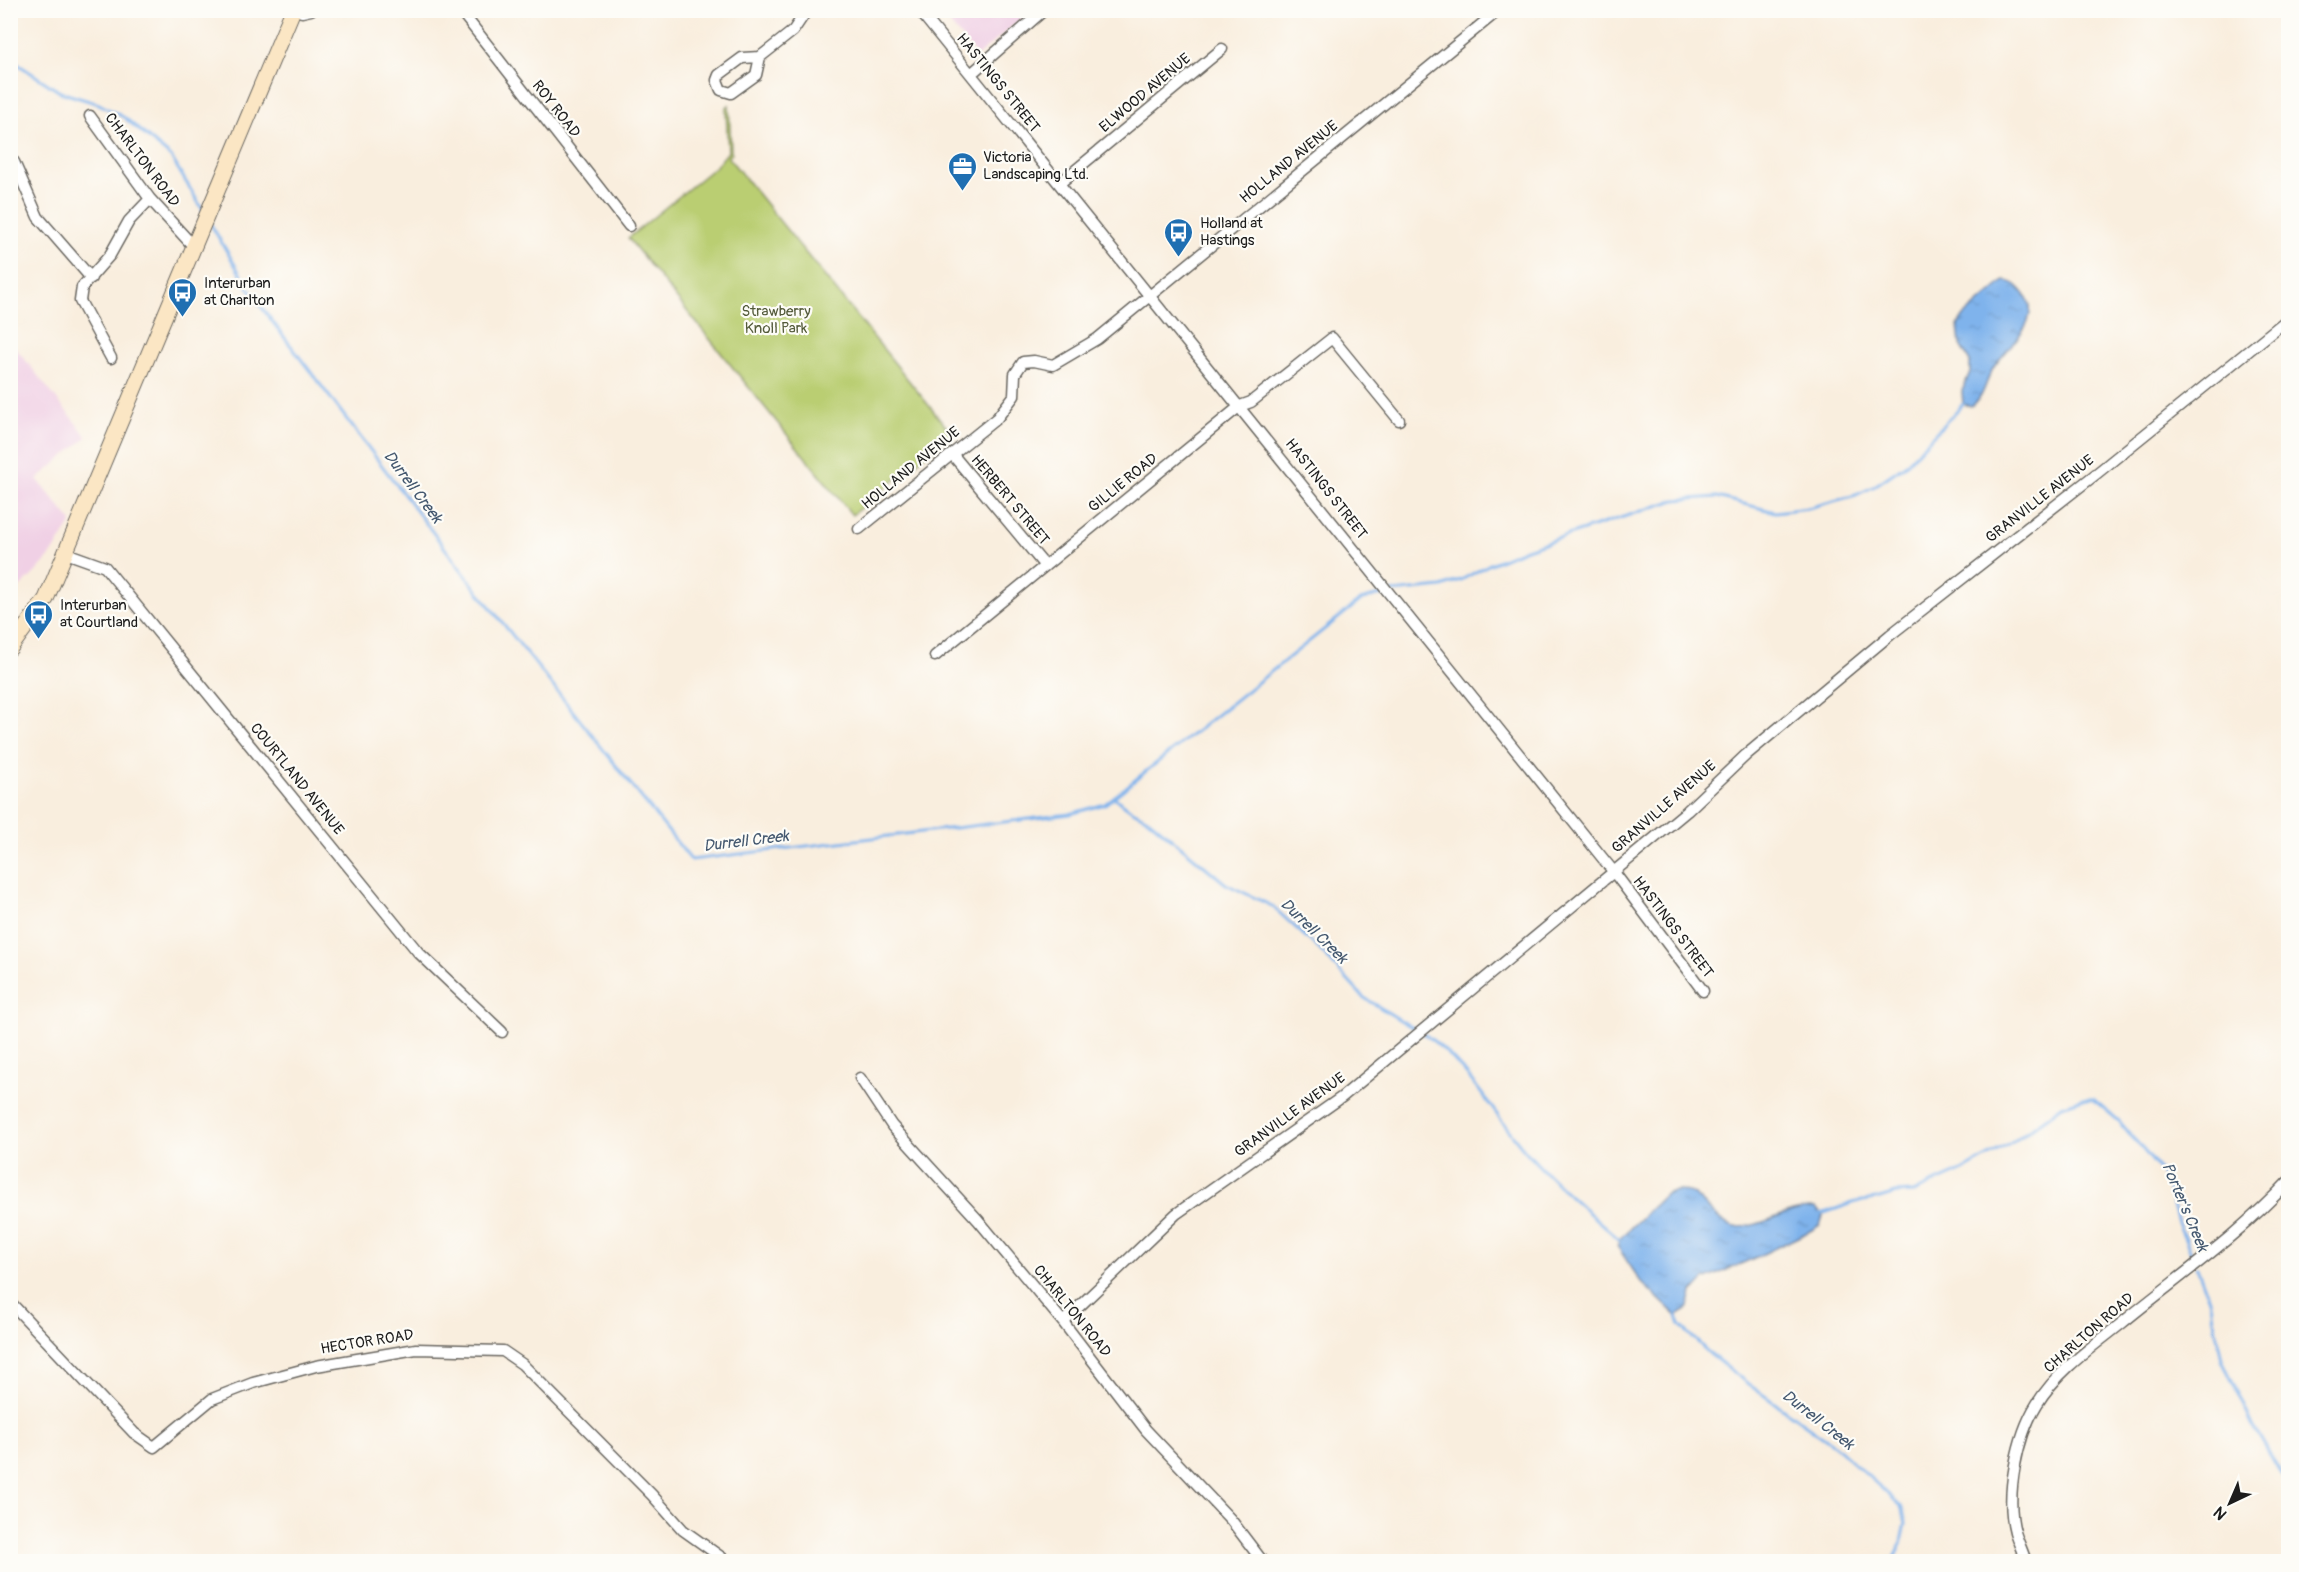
<svg xmlns="http://www.w3.org/2000/svg" width="2299" height="1572" font-family="Pangolin,sans-serif">
<defs>
<pattern id="water-ripples" width="26" height="14" patternUnits="userSpaceOnUse" patternTransform="scale(1.5)"><rect width="26" height="14" fill="#7fb3ec"/><path d="M2 4q2-2 4 0t4 0M15 11q2-2 4 0t4 0" fill="none" stroke="#6d99ca"/></pattern>
</defs>
<rect width="100%" height="100%" fill="#fdfcf7"/>
<filter id="ink" filterUnits="userSpaceOnUse"><feTurbulence type="fractalNoise" baseFrequency=".0167" numOctaves="2"/><feDisplacementMap in="SourceGraphic" scale="12" xChannelSelector="R" yChannelSelector="G"/><feConvolveMatrix kernelMatrix="1 2 1 2 8 2 1 2 1" color-interpolation-filters="sRGB"/></filter>
<filter id="wash" filterUnits="userSpaceOnUse"><feTurbulence type="fractalNoise" baseFrequency=".008" numOctaves="4" result="noise"/><feDisplacementMap in="SourceGraphic" scale="24" xChannelSelector="R" yChannelSelector="G"/><feGaussianBlur stdDeviation="1.35" result="paint"/><feColorMatrix in="noise" values="0 0 0 0 0 0 0 0 0 0 0 0 0 0 0 0 0 1.4 0 .05"/><feComposite in="paint" operator="in"/></filter>
<g filter="url(#wash)">
<rect width="100%" height="100%" fill="#f9eede"/>
<path fill="#f0d0e5" d="M939,11H1030L977,56Z
M11,342L87,437L37,479L72,522L51,555L34,574L11,596Z"/>
<path fill="#bace72" stroke="#6b7547" stroke-width="1.5" d="M729,105L731,154L728,157L952,434L852,515L628,238L715,167L728,152L726,108Z"/>
<path fill="url(#water-ripples)" stroke="#4e6884" stroke-width="1.5" d="M2004,281C2014,282 2017,285 2023,292C2046,318 2008,346 1994,367C1985,381 1985,398 1971,406L1963,404L1962,391L1970,372V362L1960,345L1958,325L1964,316Z
M1677,1191C1682,1191 1687,1191 1691,1193C1704,1201 1721,1226 1735,1227C1764,1228 1789,1206 1816,1208L1823,1216L1820,1225L1810,1231L1761,1255L1704,1280L1692,1293L1687,1310L1677,1316L1641,1282L1617,1246L1622,1236L1667,1193Z"/>
<g fill="none" stroke-linecap="round" stroke-linejoin="round">
<path stroke="#7fb3ec" stroke-width="3" d="M10,59L60,92L99,104L125,118L171,157L204,212
M210,223L254,297L275,325L479,593L691,860L1070,814L1105,804L1361,600L1387,593
M1393,592L1442,587L1463,579L1490,564L1526,549L1675,500L1717,497L1775,512L1808,508L1856,495L1873,487L1905,465L1963,404
M1115,798L1131,810L1148,819L1226,884L1272,906L1320,950L1363,997L1418,1031
M1424,1034C1468,1064 1494,1116 1529,1155C1557,1186 1589,1213 1620,1240
M1821,1214L1856,1202L1876,1199L1896,1193L1914,1192L1968,1168L2013,1142L2062,1106L2083,1099H2093L2119,1121L2160,1170L2168,1187L2178,1223L2195,1261
M2197,1267L2209,1299L2222,1359L2253,1426L2288,1485
M1677,1316L1680,1325L1710,1354L1748,1384L1835,1446L1901,1506L1906,1523L1902,1542L1892,1562"/>
</g>
</g>
<g filter="url(#ink)">
<g fill="none" stroke-linecap="round" stroke-linejoin="round">
<defs>
<path id="minor" d="M297,10L302,12L311,10
M460,10L629,226
M919,10L1613,871L1703,991
M760,57L756,75L731,93L721,90L717,80L719,75L742,58L760,57L793,31L807,10
M971,74L1044,10
M90,116L150,199L195,248
M14,162L38,217L91,278
M1060,183L1222,49
M111,358L80,301L82,287L110,255L129,221L150,199
M952,454L1045,566
M859,529L997,418L1014,396L1015,374L1023,362L1034,361L1053,365L1097,339L1499,10
M66,553L105,567L418,952L502,1032
M935,656L1240,406L1251,402L1332,338L1399,420
M860,1078L892,1126L978,1220L1063,1322L1146,1430L1231,1520L1263,1562
M10,1302L134,1433L154,1447L212,1399L253,1383L316,1366L416,1349L503,1351L522,1364L652,1495L683,1530L728,1562
M1063,1322L1176,1214L1342,1097L1687,811L1746,755L1890,635L2096,474L2288,319
M2026,1562C2023,1552 2018,1542 2015,1532C2005,1495 2017,1436 2037,1404C2057,1371 2092,1347 2122,1323C2178,1277 2239,1235 2288,1182"/>
<path id="secondary" d="M10,648L46,599L293,10"/>
</defs>
<use href="#minor" stroke="#696660" stroke-width="13"/>
<use href="#secondary" stroke="#696660" stroke-width="17"/>
<use href="#minor" stroke="#fff" stroke-width="10"/>
<use href="#secondary" stroke="#fbe6c4" stroke-width="15"/>
</g>
</g>
<defs>
<symbol id="office-pin" viewBox="-11 -11 22 30"><path d="M0 17L-7.5 6A9.5 9.5 0 1 1 7.5 6Z" fill="#1f6fb2" stroke="#fdfcf7"/><path d="M-6-3h4V-5.5h4V-3h4V5H-6ZM-1-4.5V-3h2v-1.5ZM-6 0V1H6V0Z" fill="#fff"/></symbol>
<symbol id="bus-pin" viewBox="-11 -11 22 30"><path d="M0 17L-7.5 6A9.5 9.5 0 1 1 7.5 6Z" fill="#1f6fb2" stroke="#fdfcf7"/><path d="M-5-6H5V4H4V6H2V4H-2V6H-4V4H-5ZM-3.5-4V0h7V-4ZM-3.5 1.2v1.5H-2V1.2ZM2 1.2v1.5H3.5V1.2Z" fill="#fff"/></symbol>
</defs>
<g fill-rule="evenodd">
<use href="#office-pin" x="946" y="150" width="33" height="45"/>
<use href="#bus-pin" x="1162" y="216" width="33" height="45"/>
<use href="#bus-pin" x="166" y="276" width="33" height="45"/>
<use href="#bus-pin" x="22" y="598" width="33" height="45"/>
</g>
<g text-anchor="middle" dominant-baseline="central" stroke-width="4.5" stroke-linejoin="round" paint-order="stroke">
<g font-size="15" fill="#1c1c1c" stroke="#fdfcf7">
<text transform="translate(998 83) rotate(51)">HASTINGS STREET</text>
<text transform="translate(1145 93) rotate(-40)">ELWOOD AVENUE</text>
<text transform="translate(556 109) rotate(52)">ROY ROAD</text>
<text transform="translate(142 160) rotate(53)">CHARLTON ROAD</text>
<text transform="translate(1289 162) rotate(-39)">HOLLAND AVENUE</text>
<text transform="translate(911 468) rotate(-39)">HOLLAND AVENUE</text>
<text transform="translate(1123 483) rotate(-39)">GILLIE ROAD</text>
<text transform="translate(1326 489) rotate(52)">HASTINGS STREET</text>
<text transform="translate(2040 499) rotate(-38)">GRANVILLE AVENUE</text>
<text transform="translate(1010 500) rotate(50)">HERBERT STREET</text>
<text transform="translate(297 779) rotate(51)">COURTLAND AVENUE</text>
<text transform="translate(1664 807) rotate(-41)">GRANVILLE AVENUE</text>
<text transform="translate(1673 927) rotate(53)">HASTINGS STREET</text>
<text transform="translate(1290 1115) rotate(-36)">GRANVILLE AVENUE</text>
<text transform="translate(1072 1311) rotate(51)">CHARLTON ROAD</text>
<text transform="translate(2089 1333) rotate(-41)">CHARLTON ROAD</text>
<text transform="translate(367 1342) rotate(-9)">HECTOR ROAD</text>
</g>
<g font-size="15" fill="#1c1c1c" stroke="#fdfcf7" text-anchor="start">
<text x="983" y="157">Victoria<tspan x="983" dy="17">Landscaping Ltd.</tspan></text>
<text x="1200" y="223">Holland at<tspan x="1200" dy="17">Hastings</tspan></text>
<text x="204" y="283">Interurban<tspan x="204" dy="17">at Charlton</tspan></text>
<text x="60" y="605">Interurban<tspan x="60" dy="17">at Courtland</tspan></text>
</g>
<g font-size="15" fill="#535a3a" stroke="#fdfcf7">
<text x="776" y="311">Strawberry<tspan x="776" dy="17">Knoll Park</tspan></text>
</g>
<g font-size="16" font-style="italic" fill="#44586f" stroke="#fdfcf7">
<text transform="translate(413 487) rotate(53)">Durrell Creek</text>
<text transform="translate(746 841) rotate(-7)">Durrell Creek</text>
<text transform="translate(1314 931) rotate(44)">Durrell Creek</text>
<text transform="translate(2185 1207) rotate(67)">Porter's Creek</text>
<text transform="translate(1818 1420) rotate(38)">Durrell Creek</text>
</g>
</g>
<rect width="2299" height="1572" fill="none" stroke="#fdfcf7" stroke-width="36"/>
<g transform="translate(2230 1503) rotate(224)" stroke="#fdfcf7" stroke-width="4.5" paint-order="stroke">
<path d="M0-4.5L10 22L0 15L-10 22Z" fill="#1c1c1c"/>
<text y="-9" font-size="16" font-weight="bold" text-anchor="middle" fill="#1c1c1c">N</text>
</g>
</svg>
